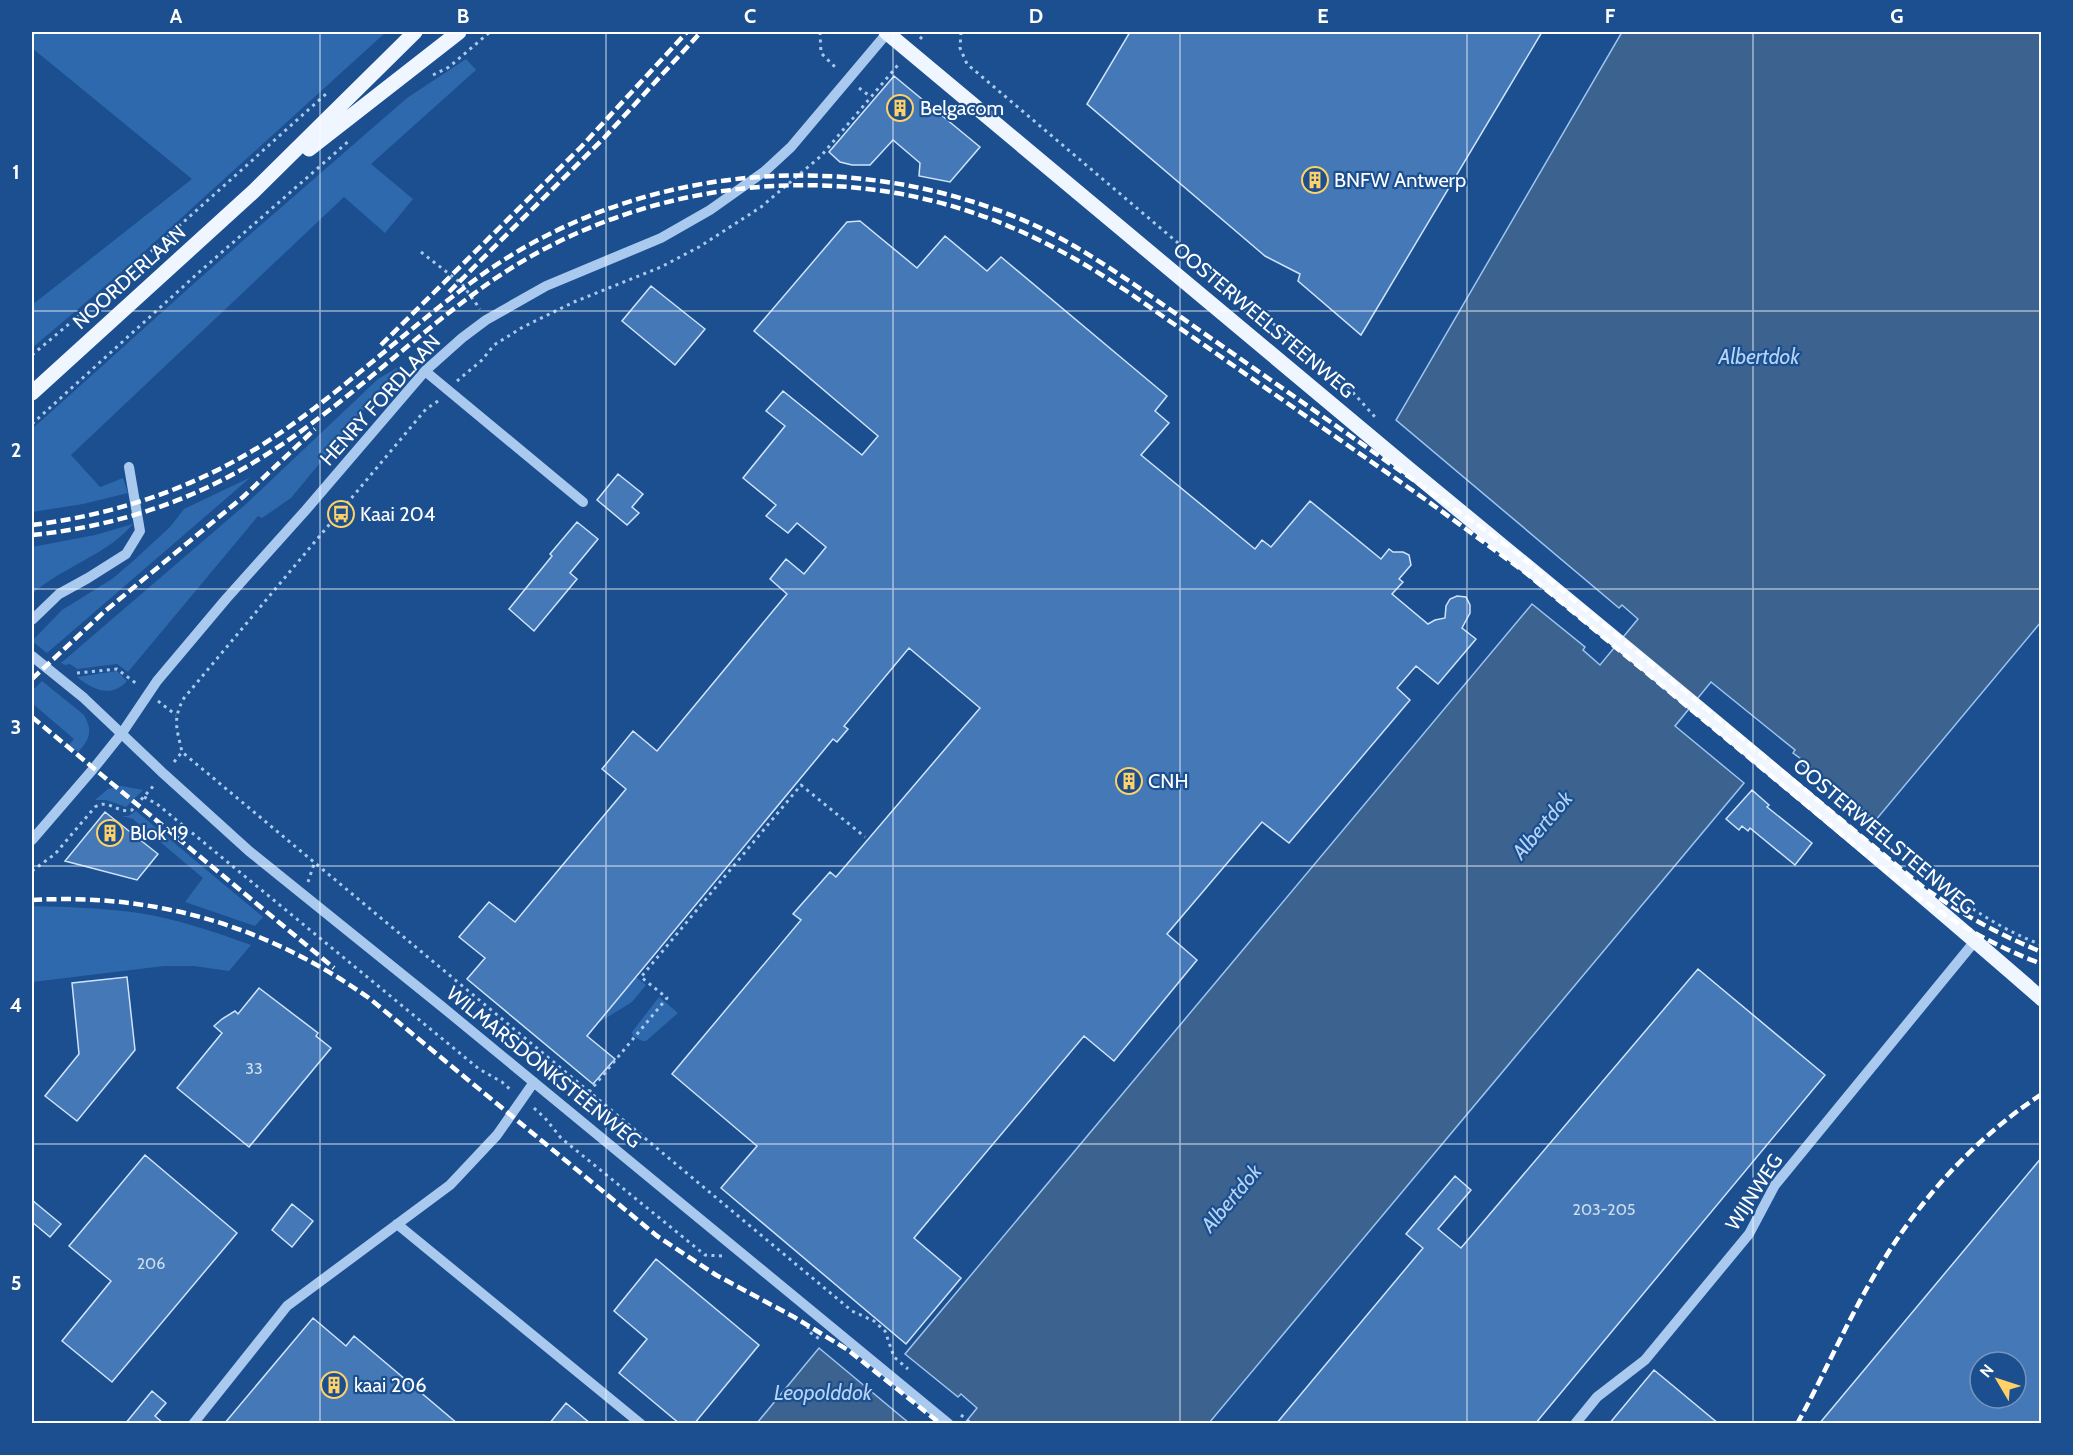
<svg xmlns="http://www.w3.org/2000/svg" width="2073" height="1455" font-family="Cabin,sans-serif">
<rect width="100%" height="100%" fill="#1b4f8f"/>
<path fill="#2e69ad" d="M32,32H386L124,270L32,348V305L192,179L32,48Z
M466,59L476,70L371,164L413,199L385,233L344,197L71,455L100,487L123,478L128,493L83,504L32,512V429L200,278L407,98Z
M400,366L291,498L262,518L258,516L128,672L117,664L77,669L70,664L65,665L61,663L245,505L378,379Z
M251,477L47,653L32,641L62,610L112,579L132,562L170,527L184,509Z
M133,524C107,555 62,567 32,594V547L95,535Z
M117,671L127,681C111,699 92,689 77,677Z
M42,681L84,715C93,731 90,739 78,752L69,745L74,739L32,703V691Z
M121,786L143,790L126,807L106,800H95L108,789Z
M136,811L263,917L255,926L185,902L203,878L133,819L122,816H128Z
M32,906C67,907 103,908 139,913C177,919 215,932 251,945L229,971L194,966H164L32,982Z
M636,977L646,985L632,1002L598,1023Z
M659,997L678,1013L646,1041H642L633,1036L632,1032Z"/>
<path fill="#3c6290" stroke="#9cc4f0" stroke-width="1.5" d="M1622,32H2041V622L1875,821L1811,768L1809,770L1799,762L1801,759L1793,753L1795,750L1711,682L1675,726L1744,783L1209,1423H965L977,1408L961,1394L958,1397L905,1354L1532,604L1585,647L1583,650L1600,665L1638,619L1622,605L1619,608L1396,420Z
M819,1348L909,1423H757Z"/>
<path fill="#4478b7" stroke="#cfe3fa" stroke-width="1.5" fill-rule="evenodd" d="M1130,32H1542L1361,335L1298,281L1300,274L1265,256L1087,104Z
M894,76L980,147L950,182L919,176L920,163L893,140L870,165H852L840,162L829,152Z
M860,221L917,268L945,236L987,271L1001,257L1167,396L1155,411L1169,423L1141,455L1255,549L1262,540L1271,547L1310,501L1381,559L1389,549L1393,552H1403L1409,555L1411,565L1399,579L1403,582L1392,594L1428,624L1435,620L1445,618L1446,606L1450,599L1457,596L1466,597L1470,605V613L1462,628L1476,639L1438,684L1416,666L1397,688L1410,700L1289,843L1262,822L1167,934L1197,960L1114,1061L1084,1036L914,1238L961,1278L906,1344L721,1188L757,1146L672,1074L801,920L793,914L830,872L836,877L980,708L909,648L844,726L848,729L837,742L833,739L587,1036L615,1059L593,1084L467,979L485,958L459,937L489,902L515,922L626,789L602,769L633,731L657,751L787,594L770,579L786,559L804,574L826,547L797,523L788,533L766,516L776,505L743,478L785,426L766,411L783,391L862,455L878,436L754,331L847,222Z
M651,286L705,329L675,365L622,321Z
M618,474L643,494L632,507L639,513L627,525L597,500Z
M577,522L598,539L570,573L577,579L534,631L509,609L552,556L550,554Z
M1752,790L1769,805L1767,807L1812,843L1795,865L1750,828L1748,831L1742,826L1739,830L1726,819Z
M105,812L158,854L137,880L65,861Z
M1698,969L1825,1075L1535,1424H1276L1423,1248L1406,1234L1455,1176L1471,1190L1438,1229L1461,1248Z
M127,977L135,1050L77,1121L45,1096L79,1054L72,983Z
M259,988L318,1033L316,1036L331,1048L249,1147L177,1088L222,1033L214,1026L222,1019L235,1011L238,1014Z
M145,1155L237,1233L112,1382L62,1341L111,1281L69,1246Z
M2042,1157V1424H1819ZM1980,1362H2016V1398H1980Z
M32,1200L61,1224L50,1237L32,1222Z
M292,1204L313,1221L292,1247L272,1230Z
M656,1259L759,1345L694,1424H680L619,1373L647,1339L614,1311Z
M313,1318L346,1346L354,1336L458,1424H224Z
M1654,1370L1719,1424H1609Z
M152,1391L166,1403L155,1416L164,1424H125Z
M566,1403L591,1424H549Z"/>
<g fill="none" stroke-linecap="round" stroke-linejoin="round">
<path stroke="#a9c9ee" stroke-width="3" stroke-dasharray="3 4.5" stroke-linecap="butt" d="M820,32L821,53L838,70
M961,32L960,48L967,64L1349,388L1375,417
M920,39L926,32
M433,75L449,67L490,32
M859,88L871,97
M421,252L462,284L480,309
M32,355L88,308L327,93
M457,381L482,360L494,345L523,327L574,302L661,267L699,247L761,207L821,156L898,65
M438,401L426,409L184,698C172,720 177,729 182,752L852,1311L874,1321L885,1331L894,1357L908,1369
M32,424L197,274L350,140
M77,673L117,669L137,684
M158,701L176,715
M174,762L182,752
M144,797L157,804L479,1069L502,1082L512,1091
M32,871L55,854L95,807C109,798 117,814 132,810L156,783
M308,882L314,864
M1936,883C1970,908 2002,930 2042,945
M589,1092L667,998L641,977L801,785L865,837
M534,1108L545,1118L561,1138L705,1255L722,1256
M808,1326V1331L821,1340
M961,1415L972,1424"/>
<path stroke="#a9c9ee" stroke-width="10" d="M425,371L583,502
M32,620L59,594L88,578L126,554L134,541L140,531L129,467
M32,656L84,698L164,774L249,851L440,1005L949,1424
M32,840L94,768L122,733L157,681L226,599L305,511L425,371L462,338L486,320L546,286L661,238L710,210L765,171L791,147L888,32
M397,1224L641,1424
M193,1424L287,1306L450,1185L497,1135L534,1082
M1575,1424L1597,1397L1645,1360L1749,1234L1775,1185L1975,941"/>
<path stroke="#f0f6ff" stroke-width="15" d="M886,32C1060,178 1234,324 1409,469C1621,644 1834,818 2042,999
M309,149L459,32
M32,393L254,191L415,32"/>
<path stroke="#fff" stroke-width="4.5" stroke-dasharray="10 4.5" stroke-linecap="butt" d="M449,292L604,138L701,32
M381,345L581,147L687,32
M32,525C113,515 192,489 262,445C343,393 411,324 490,269C644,164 847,148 1018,218C1060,235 1098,260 1135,285L1512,549L1923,887C1960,913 1999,935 2042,952
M32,535C111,527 188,503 256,461C341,410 411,337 493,280C630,186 813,159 971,212C1028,231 1079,259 1128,292L1429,502L1526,573L1915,895C1955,923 1996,947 2042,964
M32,679L104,612L243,497L315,429
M32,717L334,968
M32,900C156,893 267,926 369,998L657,1236L716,1275L794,1317L848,1350L941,1424
M1797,1424C1826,1372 1849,1316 1880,1266C1920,1199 1976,1137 2042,1094"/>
</g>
<path fill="none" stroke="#fff" stroke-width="1.5" stroke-opacity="0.55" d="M320,32V1424M606,32V1424M893,32V1424M1180,32V1424M1467,32V1424M1753,32V1424M32,311H2042M32,589H2042M32,866H2042M32,1144H2042"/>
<defs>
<symbol id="building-ring" viewBox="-11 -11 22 22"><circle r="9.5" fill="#1b4f8f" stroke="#ffd166" stroke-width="1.5"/><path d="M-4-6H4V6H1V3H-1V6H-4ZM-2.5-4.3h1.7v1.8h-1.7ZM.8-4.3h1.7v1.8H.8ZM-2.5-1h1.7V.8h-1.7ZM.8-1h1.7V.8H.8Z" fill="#ffd166"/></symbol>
<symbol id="bus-ring" viewBox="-11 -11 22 22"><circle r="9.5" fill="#1b4f8f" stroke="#ffd166" stroke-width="1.5"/><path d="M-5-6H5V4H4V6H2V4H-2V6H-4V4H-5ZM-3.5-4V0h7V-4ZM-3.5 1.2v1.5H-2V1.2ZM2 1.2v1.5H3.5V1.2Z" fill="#ffd166"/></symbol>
</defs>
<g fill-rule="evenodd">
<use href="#building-ring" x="885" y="93" width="30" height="30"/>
<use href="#building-ring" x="1300" y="165" width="30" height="30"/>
<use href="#bus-ring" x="326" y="499" width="30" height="30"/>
<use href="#building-ring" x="1114" y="766" width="30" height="30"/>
<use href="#building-ring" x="95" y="818" width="30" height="30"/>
<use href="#building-ring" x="319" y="1370" width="30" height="30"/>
</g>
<g text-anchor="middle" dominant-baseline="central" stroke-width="4.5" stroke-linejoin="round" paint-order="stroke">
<g font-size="16" fill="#d0dded">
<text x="254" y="1068">33</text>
<text x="1604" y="1209">203-205</text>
<text x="151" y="1263">206</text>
</g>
<g font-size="20" fill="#fff" stroke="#1b4f8f" text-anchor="start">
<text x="920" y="108">Belgacom</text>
<text x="1334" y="180">BNFW Antwerp</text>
<text x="360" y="514">Kaai 204</text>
<text x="1148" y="781">CNH</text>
<text x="130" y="833">Blok 19</text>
<text x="354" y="1385">kaai 206</text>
</g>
<g font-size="20" fill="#fff" stroke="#1b4f8f">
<text transform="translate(129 277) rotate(-42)">NOORDERLAAN</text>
<text transform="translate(1264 320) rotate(40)">OOSTERWEELSTEENWEG</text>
<text transform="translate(380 400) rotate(-48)">HENRY FORDLAAN</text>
<text transform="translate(1884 836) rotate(40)">OOSTERWEELSTEENWEG</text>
<text transform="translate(544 1067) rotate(39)">WILMARSDONKSTEENWEG</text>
<text transform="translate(1754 1192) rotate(-57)">WIJNWEG</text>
</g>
<g font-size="21" font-style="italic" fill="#b5d3f5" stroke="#1b4f8f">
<text x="1759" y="356">Albertdok</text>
<text transform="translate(1542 825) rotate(-50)">Albertdok</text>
<text transform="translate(1231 1198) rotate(-50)">Albertdok</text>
<text x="823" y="1392">Leopolddok</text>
</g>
</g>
<rect width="2073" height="1455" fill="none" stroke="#1b4f8f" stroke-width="66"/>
<g transform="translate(1998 1380) rotate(309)"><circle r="28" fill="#1b4f8f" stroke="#7695bc" stroke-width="1.5"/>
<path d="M0-4.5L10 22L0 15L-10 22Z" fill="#ffd166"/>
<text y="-9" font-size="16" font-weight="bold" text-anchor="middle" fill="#ffffff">N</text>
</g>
<rect x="33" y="33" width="2007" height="1389" fill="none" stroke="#fff" stroke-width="2"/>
<g font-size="20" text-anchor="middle" font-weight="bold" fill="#fff">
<text x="176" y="23">A</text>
<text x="463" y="23">B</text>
<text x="750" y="23">C</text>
<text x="1036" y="23">D</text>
<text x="1323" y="23">E</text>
<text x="1610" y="23">F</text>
<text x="1897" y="23">G</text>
<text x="16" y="179">1</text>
<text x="16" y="457">2</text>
<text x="16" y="734">3</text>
<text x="16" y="1012">4</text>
<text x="16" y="1290">5</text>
</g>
</svg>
